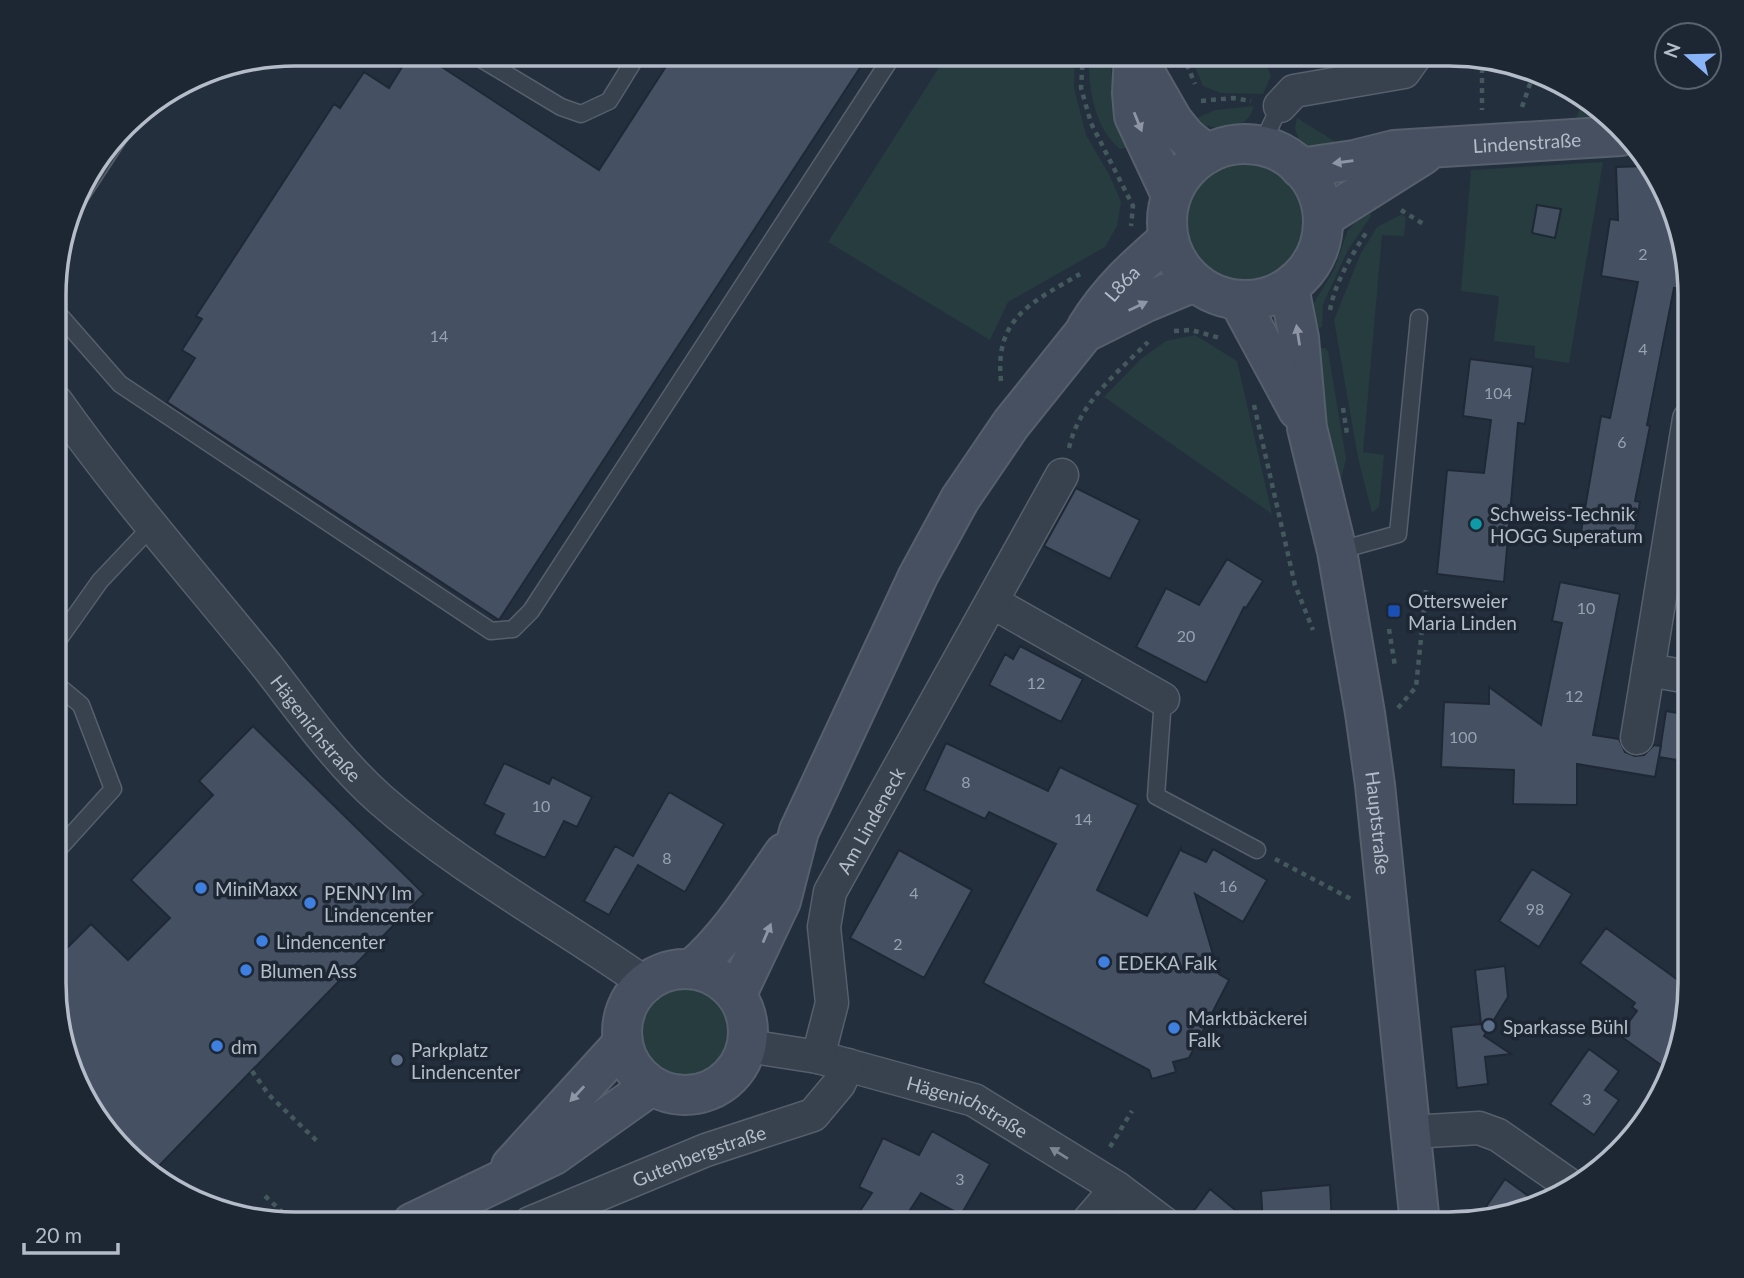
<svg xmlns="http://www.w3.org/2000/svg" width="1744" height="1278" font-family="Lato,sans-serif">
<rect width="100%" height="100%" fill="#242f3e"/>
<path fill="#263c3f" d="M947,55H1075L1074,88L1086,135L1110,176L1121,202L1117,226L1105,247L1008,302L990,340L828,242Z
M1089,55H1111L1112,84L1130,147L1120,149C1094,128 1088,87 1089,55Z
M1190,55H1263L1271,76L1263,94L1220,93L1203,86Z
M1584,98L1596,104L1607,119L1575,121Z
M1254,106C1245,135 1215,131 1193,120L1215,110Z
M1297,118L1336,142L1341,149L1316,153L1300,144L1295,128Z
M1186 222a61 61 0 1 1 122 0a61 61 0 1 1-122 0Z
M1603,162L1569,363L1535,358V346L1494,341L1499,296L1461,291L1471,170Z
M1368,207L1371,216L1348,250L1323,304L1322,327L1310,330V314L1315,301L1334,270L1347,232Z
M1402,214L1406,218L1404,236L1382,235L1363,452L1384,455L1379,507L1372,513L1358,458L1334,320L1361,253L1377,227Z
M1195,335L1237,361L1272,514L1104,397L1142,358L1166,341Z
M1312,348H1325L1328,351L1346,459L1339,487Z
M638 1033a47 47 0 1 1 94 0a47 47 0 1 1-94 0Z"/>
<path fill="#455162" stroke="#1f2835" stroke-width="2" d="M410,54H422L599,170L674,54H869L499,620L167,402L195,358L182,350L202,319L196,316L334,104L340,108L364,72L389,88Z
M1646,166L1665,188L1688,276L1686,290L1674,288L1647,425L1650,426L1635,501L1640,502L1633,542L1581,532L1601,416L1610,418L1638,282L1601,276L1610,219L1618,220L1616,167Z
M1537,205L1561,209L1555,238L1532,233Z
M1470,359L1533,367L1525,424L1518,423L1504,582L1437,574L1447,470L1484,473L1491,420L1463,416Z
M1076,488L1140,520L1110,579L1044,546Z
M1227,559L1263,581L1246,608L1244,607L1206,683L1136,647L1166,588L1199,605Z
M1560,582L1620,594L1593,735L1619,739L1625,752L1635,756L1644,755L1654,745L1661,746L1655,777L1577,764V805L1513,804L1514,770L1441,767L1444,702L1489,704V687L1541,725L1562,623L1552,621Z
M1020,646L1083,679L1061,722L989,685L1005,654L1013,659Z
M1666,711L1689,715V762L1659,757Z
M253,726L424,894L150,1175L86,1103L56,1014V959L91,924L128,960L170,918L131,880L213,795L199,781Z
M946,743L1048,791L1060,767L1138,805L1097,890L1147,916L1181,848L1182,851L1206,862L1213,849L1267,880L1243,922L1195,894L1219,974L1229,980L1189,1058L1173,1062L1176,1072L1152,1079L1149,1070L983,983L1056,844L989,812L985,819L924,790Z
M504,763L549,784L552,777L592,797L577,827L564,821L545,858L494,834L504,814L484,804Z
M669,792L724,824L685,892L638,865L609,915L584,901L615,846L633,856Z
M899,850L972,890L924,978L850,938Z
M1532,869L1572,894L1539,947L1499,921Z
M1606,928L1689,988V998L1680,1038L1661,1065L1619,1035L1637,1011L1632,1007L1635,1003L1580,963Z
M1505,966L1508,997L1484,1036L1511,1054L1485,1057L1488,1084L1457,1088L1451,1027L1481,1024L1475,970Z
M1589,1049L1619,1071L1605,1090L1619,1100L1594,1135L1550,1104Z
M932,1131L990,1164L961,1215L921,1193L901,1224L852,1223L872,1193L859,1187L883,1138L919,1155Z
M1505,1179L1538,1203L1479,1217Z
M1330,1185L1332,1224H1263L1261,1191Z
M1210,1189L1252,1224H1184Z"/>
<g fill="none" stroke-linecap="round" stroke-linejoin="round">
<defs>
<path id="lane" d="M473,54L561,107L581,114L609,101L638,54
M1261,146L1280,106
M74,206L121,134
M56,311L120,384L491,631L513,629L531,611L893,55
M1337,551L1398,534L1419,318
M56,643L100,581L152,526
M56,684L81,705L113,789L56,852
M1163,699L1156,796L1257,850"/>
<g id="street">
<path d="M1280,106L1294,91L1404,72L1416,55"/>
<path id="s1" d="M56,401C121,493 196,578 267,666C303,712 336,760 380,799C461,870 557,921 645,983"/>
<path d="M992,602L1163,699"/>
<path d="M1648,670L1689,677"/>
<path d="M1637,738L1689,419"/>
<path id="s2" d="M748,1046L818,1057L974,1100L1117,1188L1165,1224"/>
<path id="s3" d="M818,1057L832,1003L824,927L830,892L1062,475"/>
<path d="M1411,1132L1479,1128L1498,1135L1571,1186"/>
<path id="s4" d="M530,1223L706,1150L813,1115L839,1084L848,1065"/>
<path d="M1086,1224L1117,1188"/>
</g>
<g id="secondary">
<path d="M1134,55L1132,93L1134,116L1171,195"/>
<path d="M1135,55L1173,121L1186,137L1207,154"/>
<circle cx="1245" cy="222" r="78"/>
<path id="s5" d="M1300,168L1354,160L1394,150L1621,136"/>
<path d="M1323,218L1423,155"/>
<path id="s6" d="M1289,287L1299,338L1307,428L1337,551L1365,713L1375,785L1420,1224"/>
<path d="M1239,301L1298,410"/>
<path id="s7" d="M1087,327C1110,290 1136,267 1168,239"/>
<circle cx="685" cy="1032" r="63"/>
<path d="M692,969C729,937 756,893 784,853"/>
<path d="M737,994L781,901L799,831L918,576L960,499L1011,424L1084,333L1146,302L1194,282"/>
<path d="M511,1166L623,1043"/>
<path d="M412,1223L554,1155L651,1086"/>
</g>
</defs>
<use href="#lane" stroke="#565f6c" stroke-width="19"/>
<use href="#street" stroke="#565f6c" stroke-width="35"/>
<use href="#secondary" stroke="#565f6c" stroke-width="42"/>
<path stroke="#44595c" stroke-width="4.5" stroke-dasharray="5 5" stroke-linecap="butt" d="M1083,55L1081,88L1091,123L1133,206L1131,226
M1183,55L1195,84
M1482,58V110
M1201,101L1233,98L1251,101
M1574,105L1578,95
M1522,107L1531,81
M1401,210L1425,225
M1330,310C1335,283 1351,256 1366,233
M1174,331L1191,330L1220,338
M1001,381C994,317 1033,302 1080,274
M1254,405L1295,585L1313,630
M1343,408L1347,434
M1069,448C1079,403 1117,373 1148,342
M1389,629L1395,666
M1398,708L1416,687L1426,590
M1275,859L1351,899
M252,1071L269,1095L318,1142
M1110,1147L1132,1111
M265,1196L294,1223
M353,1223L378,1212"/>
<use href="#lane" stroke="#38414e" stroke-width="16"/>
<use href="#street" stroke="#38414e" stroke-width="32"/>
<use href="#secondary" stroke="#465061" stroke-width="38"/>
</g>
<defs><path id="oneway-solid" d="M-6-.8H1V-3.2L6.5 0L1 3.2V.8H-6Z" transform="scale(1.75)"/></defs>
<g fill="#8e96a5">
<use href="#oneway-solid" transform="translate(1138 122) rotate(68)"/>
<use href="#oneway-solid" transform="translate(1343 162) rotate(172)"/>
<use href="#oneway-solid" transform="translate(1138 306) rotate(-26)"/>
<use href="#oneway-solid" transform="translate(1298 335) rotate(-99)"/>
<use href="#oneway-solid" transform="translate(767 933) rotate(-67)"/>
<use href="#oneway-solid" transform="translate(577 1094) rotate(133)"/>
</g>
<use fill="#7c8592" href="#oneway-solid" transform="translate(1059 1153) rotate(-148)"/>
<circle fill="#0f9aa8" stroke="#1d2633" stroke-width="2.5" cx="1476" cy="524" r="7"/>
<rect fill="#1a4fb4" stroke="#1d2633" stroke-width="2.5" x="1387" y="604" width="14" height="14" rx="3.5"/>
<g fill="#3f7fe0" stroke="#1d2633" stroke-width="2.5">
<circle cx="201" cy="888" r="7"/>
<circle cx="310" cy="903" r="7"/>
<circle cx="262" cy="941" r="7"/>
<circle cx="1104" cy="962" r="7"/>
<circle cx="246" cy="970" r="7"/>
<circle cx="1174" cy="1028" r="7"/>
<circle cx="217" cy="1046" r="7"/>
</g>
<g fill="#5c6f8a" stroke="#1d2633" stroke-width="2.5">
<circle cx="1489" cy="1026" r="7"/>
<circle cx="397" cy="1060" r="7"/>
</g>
<g text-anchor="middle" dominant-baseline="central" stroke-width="7" stroke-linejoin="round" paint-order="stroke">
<g font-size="16" fill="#98a1af">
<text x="1643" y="253">2</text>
<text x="439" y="335">14</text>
<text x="1643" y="348">4</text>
<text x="1498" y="392">104</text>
<text x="1622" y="441">6</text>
<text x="1586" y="607">10</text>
<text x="1186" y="635">20</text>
<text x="1036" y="682">12</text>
<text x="1574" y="695">12</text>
<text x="1463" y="736">100</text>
<text x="966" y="781">8</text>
<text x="541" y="805">10</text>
<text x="1083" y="818">14</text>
<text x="667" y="857">8</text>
<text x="1228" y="885">16</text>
<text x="914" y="892">4</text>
<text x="1535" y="908">98</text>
<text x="898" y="943">2</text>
<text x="1587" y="1098">3</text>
<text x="960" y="1178">3</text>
</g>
<g font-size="19" fill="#b4bcc9" stroke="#1d2633">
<text stroke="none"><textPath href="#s5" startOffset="229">Lindenstraße</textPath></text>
<text stroke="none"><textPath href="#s7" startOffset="56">L86a</textPath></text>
<text stroke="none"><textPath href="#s1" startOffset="418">Hägenichstraße</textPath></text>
<text stroke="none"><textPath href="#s3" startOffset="250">Am Lindeneck</textPath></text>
<text stroke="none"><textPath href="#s6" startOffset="544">Hauptstraße</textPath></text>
<text stroke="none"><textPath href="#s2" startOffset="229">Hägenichstraße</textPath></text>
<text stroke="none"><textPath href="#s4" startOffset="182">Gutenbergstraße</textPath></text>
</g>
<g font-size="19" fill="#b4bcc9" stroke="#1d2633" text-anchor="start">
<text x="1490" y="513">Schweiss-Technik<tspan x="1490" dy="22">HOGG Superatum</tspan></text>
<text x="1408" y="600">Ottersweier<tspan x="1408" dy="22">Maria Linden</tspan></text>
<text x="215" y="888">MiniMaxx</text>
<text x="324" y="892">PENNY Im<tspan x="324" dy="22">Lindencenter</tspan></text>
<text x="276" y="941">Lindencenter</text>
<text x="1118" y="962">EDEKA Falk</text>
<text x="260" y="970">Blumen Ass</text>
<text x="1188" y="1017">Marktbäckerei<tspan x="1188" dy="22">Falk</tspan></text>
<text x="1503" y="1026">Sparkasse Bühl</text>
<text x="231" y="1046">dm</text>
<text x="411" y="1049">Parkplatz<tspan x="411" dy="22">Lindencenter</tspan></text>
</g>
</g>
<path d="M0 0H1744V1278H0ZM295 66H1449A229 229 0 0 1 1678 295V983A229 229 0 0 1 1449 1212H295A229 229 0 0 1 66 983V295A229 229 0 0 1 295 66Z" fill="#1d2633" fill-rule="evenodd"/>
<path fill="none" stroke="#b4bcc9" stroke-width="3.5" d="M295 66H1449A229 229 0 0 1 1678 295V983A229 229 0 0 1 1449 1212H295A229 229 0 0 1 66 983V295A229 229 0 0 1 295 66Z"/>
<g transform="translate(1688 56) rotate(290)"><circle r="33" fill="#1d2633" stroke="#59626f" stroke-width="2"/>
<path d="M0-5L12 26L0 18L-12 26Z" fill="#8ab4f8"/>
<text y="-10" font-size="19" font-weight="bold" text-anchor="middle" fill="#b4bcc9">N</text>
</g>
<path d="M24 1243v10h94v-10" fill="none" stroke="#b4bcc9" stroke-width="3.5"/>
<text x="35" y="1243" font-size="21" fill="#b4bcc9" stroke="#1d2633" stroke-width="5" paint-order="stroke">20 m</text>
</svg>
